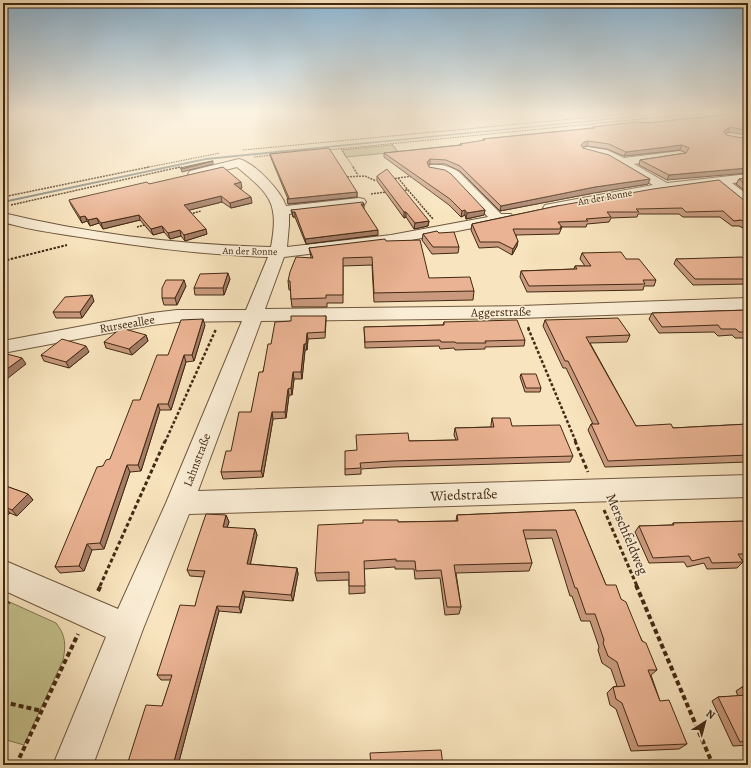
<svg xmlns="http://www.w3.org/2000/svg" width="751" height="768" font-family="Alegreya,serif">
<rect width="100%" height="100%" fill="#f8e4be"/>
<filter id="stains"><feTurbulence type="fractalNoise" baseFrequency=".005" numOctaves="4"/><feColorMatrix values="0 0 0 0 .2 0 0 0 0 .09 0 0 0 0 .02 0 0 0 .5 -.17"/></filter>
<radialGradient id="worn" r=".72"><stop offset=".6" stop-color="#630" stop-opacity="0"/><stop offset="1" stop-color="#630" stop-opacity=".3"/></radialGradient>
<path fill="#c4c28d" stroke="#847650" d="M392,145L398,152L346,157L342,150Z
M3,599L56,623C66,635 66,646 63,660L24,745L3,739Z"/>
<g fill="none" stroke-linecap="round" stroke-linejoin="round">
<path fill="#7c8178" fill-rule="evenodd" d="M675,112H685L206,160L3,203V201L206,158Z"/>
<defs>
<path id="minor" d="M748,131V137L728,139L723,136L728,133Z
M587,147L607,150L624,158L680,151L684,152L686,154L684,156L680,157L634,164L667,183L748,174V182L732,183L748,195V206L743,205L718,184L648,194L550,212L545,211L543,208L545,205L550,204L653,185L608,158L600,155L583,152L581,150L583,148Z
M239,159C255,163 281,191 286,206L359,198L364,199L366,202L364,205L359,206L289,214V225L287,247L391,235L488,217L451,178L445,174L430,171L428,168L430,165C439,163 451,167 459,172L501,214H511L513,217L511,220L498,223L391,244L284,257L265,309L521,306L748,298V310L521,318L261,321L198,491L748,475V497L189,514L143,629L93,765H53L106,637L3,590V560L118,609L166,503L242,321L177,322L152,325L3,353V341L152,313L177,310H246L268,257C209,255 151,248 93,239C63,234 32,231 3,222V213C90,234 181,245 271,247C279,203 271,195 237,167L194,178L190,177L188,174L190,171Z"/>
</defs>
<use href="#minor" stroke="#70583e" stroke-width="2"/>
<path stroke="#432913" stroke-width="1" stroke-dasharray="1.5 1" stroke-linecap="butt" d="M668,117L678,121
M392,144L399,153
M341,149L354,168
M243,150L646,112
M328,150L713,112
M254,157L273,155
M144,168L220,153
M176,168L182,167"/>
<path stroke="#432913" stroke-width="1.5" stroke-dasharray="2 1" stroke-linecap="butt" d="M353,167L358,175
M344,177L365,176L376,181
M398,178L413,176
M392,179L398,178L408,190
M402,190H408L433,219
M371,194L386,192
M3,197L149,167
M11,205L180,167
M190,214L201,211
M137,227L148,224"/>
<path stroke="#432913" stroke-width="2" stroke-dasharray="2.5 1.5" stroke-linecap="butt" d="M3,261L67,245
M528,327L529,329"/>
<path stroke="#432913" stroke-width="2.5" stroke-dasharray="3 2" stroke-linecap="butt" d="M528,328L576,442
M165,442L216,329"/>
<path stroke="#432913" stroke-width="3" stroke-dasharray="4 2.5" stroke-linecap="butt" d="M575,441L588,472
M604,510L637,586
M100,586L165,441"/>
<path stroke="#432913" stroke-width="4" stroke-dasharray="5 3" stroke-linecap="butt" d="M636,585L713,765
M98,591L101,585
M3,609L9,602
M3,702L42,711
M16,765L78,634"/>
<use href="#minor" fill="#faedd5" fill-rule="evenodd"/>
</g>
<path fill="#c99a7e" stroke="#432913" d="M748,112V135L728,132L725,134L667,180L639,165L640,160L686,153L680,150L624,156L607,149L587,146L582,147L583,148L650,179L648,184L594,193L500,211L460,171L445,164H430L428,165L429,167L485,210L484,215L466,219L465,215L461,217L449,205L384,157V153L460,145V144L483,141V139L592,128L593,127L648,123Z
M270,154L357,192V197L288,204V199L271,158Z
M377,176L429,221L428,226L414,229L406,217L404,218L377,181Z
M748,178V193L736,184L739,179Z
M149,184L242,188H239L252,203L231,208L222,202L189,210L207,234L185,241L181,236L170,239L164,232L153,235L140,220L103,229L99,223L90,226L87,221L82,223L71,205L69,200Z
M745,201H748V232L745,229L739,226H732L720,217H683L679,214H638L637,217L611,218L609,222L587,224L586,227H562L559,234L516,235L517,246L512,255L498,247L479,248L471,230L472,224L557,206Z
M364,209L378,235L306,244L295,217H293L291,210Z
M439,233L459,247L458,253L432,254L422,240L423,234Z
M386,241L429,278L474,291L473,300L374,302L372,265L343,266V303H327V307H292L291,299V290H289L288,281L311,257L309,248Z
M582,253L626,259L656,280L654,286H644L643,290L527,292L520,277L521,271L574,269L575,266H585L580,259Z
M676,259L748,262V284L693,285L674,264Z
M230,279L224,295H195L194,288Z
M186,286L177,305H164L162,298Z
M94,301L82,318H56L53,312Z
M748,310V338H735L732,335L718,336L714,332L659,333L649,319L652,313Z
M326,316V322L325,338L308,339L307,350H305L302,379H294L292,395H289L286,418L273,419L263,477L223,479L221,472L251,412L271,344L291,321Z
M545,320L630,335L627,342L590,343L636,426L673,428L748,424V462L605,467L588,430L591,424H593L566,368H563L543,326Z
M444,322L525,340L524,346L485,347V349L455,350L454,348L440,349L439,346L365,348L364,327L443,325Z
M205,325L194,361L186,362L171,410H160L141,471L130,472L104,549L92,550L84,571L60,573L55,567L103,466L110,459L140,400L168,355Z
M146,335L148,341L132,355L106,348L104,342Z
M89,352L69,368L44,361L41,355Z
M521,374L541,388L540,392H525L520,377Z
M492,418L512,426L573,456L570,462L392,467L361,469V474L345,475V469L357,450L409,441L456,440L454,435L455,428L491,427V425Z
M3,485L28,494L33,500L17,516L10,513L3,519Z
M575,510L606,585L621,599L657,670L651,675L660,701L687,744L679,749L631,751L616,709L610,705L607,693L613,687L617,686L611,669L602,663L598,650L599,647L590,621H581L572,596H570L552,538L525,539L532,563L529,571L456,573L461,607L459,614L445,615L440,578L415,579L414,569H395V567L364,569L365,593L349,594V580L317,581L315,573L398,522L456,521L457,515Z
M226,515L229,522L227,528L255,529L257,535L250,564L297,568L298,574L293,601L245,597L241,613L219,611L178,765H127L162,706L171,680H161L157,675L195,606L204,577L190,576L187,570Z
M748,521V560H742L743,562L737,568L707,569L704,563L687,567L684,562L649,563L635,532L639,526L672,525L673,523Z
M742,687H748V745L733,746L712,701L718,697L738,696L736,691Z"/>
<path fill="#a47d67" stroke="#432913" d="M730,127L728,132L722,136L724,131Z
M588,141L587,146L583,147L580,150L581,145L584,142Z
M682,145L680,150L624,156L626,152Z
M430,159V164L427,167V162Z
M213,161V164L182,172L181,169Z
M748,168V173L667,180L669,175Z
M650,179L648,184L594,193L500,211L501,206L595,187Z
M241,182L242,188L235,189L234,184Z
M357,192V197L288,204L287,199Z
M221,196L222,202L186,211L184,205Z
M251,197L252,203L231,208L230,203Z
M361,204H364V209Z
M465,210V215L461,217L462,211Z
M485,210L484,215L466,219L467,213Z
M292,212H295V217H293Z
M404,212H406V217L404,218Z
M139,215L140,220L103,229L101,223Z
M85,216L87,221L82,223L80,217Z
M97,218L99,223L90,226L88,220Z
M429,221L428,226L414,229L415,223Z
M162,226L164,232L153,235L151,229Z
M206,229L207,234L185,241L184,235Z
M180,230L181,236L170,239L168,233Z
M378,230V235L306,244L305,239Z
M518,241L517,246L512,255L513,249Z
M228,273L230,279L224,295L223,288Z
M184,280L186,286L177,305L175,298Z
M92,295L94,301L82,318L80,312Z
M203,319L205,325L194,361L192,355Z
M307,333L308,339L307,350L306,344Z
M146,335L148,341L132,355L129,349Z
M304,344L305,350L302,379L301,372Z
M86,346L89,352L69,368L66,362Z
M184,355L186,362L171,410L168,404Z
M22,358L26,364L3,382V372Z
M293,372L294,379L292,395L291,388Z
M288,389L289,395L286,418L285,412Z
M158,404L160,410L141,471L138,465Z
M272,412L273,419L263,477L261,471Z
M127,465L130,472L104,549L100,543Z
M28,494L33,500L17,516L12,510Z
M5,507L10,513L3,519V508Z
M226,515L229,522L225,533L223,527Z
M255,529L257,535L249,570L247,564Z
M87,544L92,550L84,571L79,566Z
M297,568L298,574L293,601L291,595Z
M243,591L245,597L241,613L239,607Z
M217,606L219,611L178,765H173Z"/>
<path fill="#eab393" stroke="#432913" d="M748,112V131L730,127L724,131L726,135L748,139V168L669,175L640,160L686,153L689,148L682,145L626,152L609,144L588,141L584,142L581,145L583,148L609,155L650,179L595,187L501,206L460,166L446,160L430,159L427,162L429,167L445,170L451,174L485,210L467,213L465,210L462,211L450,199L384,153L462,145L460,144L485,140L483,139L595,128L593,127L637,122L648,123Z
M329,148L357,192L287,199L289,198L270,154Z
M213,161L181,169L180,168L202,163Z
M223,167L241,182L234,184L251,197L230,203L221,196L184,205L206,229L184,235L180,230L168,233L162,226L151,229L139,215L101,223L97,218L88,220L85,216L80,217L69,200L147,182L149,184Z
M387,169L429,221L415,223L406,212H404L377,176Z
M748,178V186L739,179Z
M719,180L745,201H748V224L741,220L734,221L723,211L686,212L682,208L636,209L639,212H607L611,217L586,219L588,221L558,222L562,227H560L561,229H513L518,241L513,249L499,242H480L472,224L557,206L653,189Z
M363,202L364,204H361L378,230L305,239L295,212H292L291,210Z
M437,231L439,233L454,232L459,247H433L423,234Z
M385,239L386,241L420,240L429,278L470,277L474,291L374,293L372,257L343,258V295H326V298L291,299L290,281H288L290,272L296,257L313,258L309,248Z
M621,252L626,259H639L656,280H643L645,284L529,286L521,271L577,269L575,266H591L582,253Z
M742,257L748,262V279H695L676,259Z
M228,273L223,288H194L200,274Z
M166,280H184L175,298H162V288Z
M92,295L80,312H53L65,297Z
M748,310V332H739L736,329H721L718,325L662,327L652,313Z
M291,316H326L325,332L307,333L306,344H304L301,372H293L291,388L288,389L285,412H272L261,471L221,472L226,451H231L239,412H251L259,372H263L268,344H271L275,322L291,321Z
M618,318L630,335L586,337L636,426L671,424L673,428L748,424V455L608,461L591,424H599L568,361H565L545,320Z
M203,319L192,355H184L168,404H158L138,465H127L100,543L87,544L79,566L55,567L97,467L103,466L106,460L110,459L133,400H140L157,355H168L181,320Z
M517,320L525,340L485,341L486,343H456L455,342H441L440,340L365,342L364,327L444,325V322Z
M121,328L146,335L129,349L104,342Z
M62,339L86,346L66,362L41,355Z
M3,353L22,358L3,372Z
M521,374H536L541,388H526Z
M492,418H510L512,426L560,425L573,456L393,461L360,463L361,468L345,469V451L357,450L356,435L408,433L409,441L458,440L455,428L494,427Z
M3,485L28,494L12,510L5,507L3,508Z
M575,510L606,585H616L621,599L626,602L642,641L646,643L657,670H648L660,701L669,700L687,744L638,746L622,703L616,699L613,687L625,686L617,662L608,656L603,643L604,640L595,614H586L577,588H575L556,530H523L532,563L454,565L461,607H447L441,570L416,571L415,561H396V559L364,561L365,586H349V572L315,573L318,525L363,523V520H398V522L458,521L457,515Z
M206,514L226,515L223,527L255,529L247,564L297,568L291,595L243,591L239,607L217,606L173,765H127L146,705L162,706L172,675H157L180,605L195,606L198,594L205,571L187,570Z
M748,521V554H738L743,562L712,563L709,557L692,561L689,556L653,558L639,526L674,525L673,523Z
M742,687H748V741L740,742L718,697L747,695Z
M441,750L443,765H371L370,753Z
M708,763L709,765H688V764Z"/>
<linearGradient id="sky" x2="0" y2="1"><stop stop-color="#8cb7d6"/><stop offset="0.51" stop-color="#fcf3e2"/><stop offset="1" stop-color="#fcf3e2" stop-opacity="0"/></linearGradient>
<rect width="751" height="220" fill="url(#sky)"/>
<g text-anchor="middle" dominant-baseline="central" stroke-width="3" stroke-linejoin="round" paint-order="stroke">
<g font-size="10" fill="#432913" stroke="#faedd5">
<text transform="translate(605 197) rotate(-10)">An der Ronne</text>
<text transform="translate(250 251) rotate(1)">An der Ronne</text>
</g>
<g font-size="12" fill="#432913" stroke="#faedd5">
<text transform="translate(501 312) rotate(-1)">Aggerstraße</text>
<text transform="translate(127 324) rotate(-10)">Rurseeallee</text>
<text transform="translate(197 460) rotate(-69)">Lahnstraße</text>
</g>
<g font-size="14" fill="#432913" stroke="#faedd5">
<text transform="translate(464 495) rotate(-2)">Wiedstraße</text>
<text transform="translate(627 534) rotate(67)">Merschfeldweg</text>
</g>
</g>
<rect width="751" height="768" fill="none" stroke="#f8e4be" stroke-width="16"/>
<rect x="4" y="4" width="743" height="760" fill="none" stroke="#432913" stroke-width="2"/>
<rect x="8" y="8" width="735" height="752" fill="none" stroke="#432913"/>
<g transform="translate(705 722) rotate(36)" stroke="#faedd5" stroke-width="3" paint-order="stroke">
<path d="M0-3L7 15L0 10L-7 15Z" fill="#432913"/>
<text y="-6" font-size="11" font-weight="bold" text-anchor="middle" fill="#432913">N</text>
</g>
<rect width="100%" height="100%" filter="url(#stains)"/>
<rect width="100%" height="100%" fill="url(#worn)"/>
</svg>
